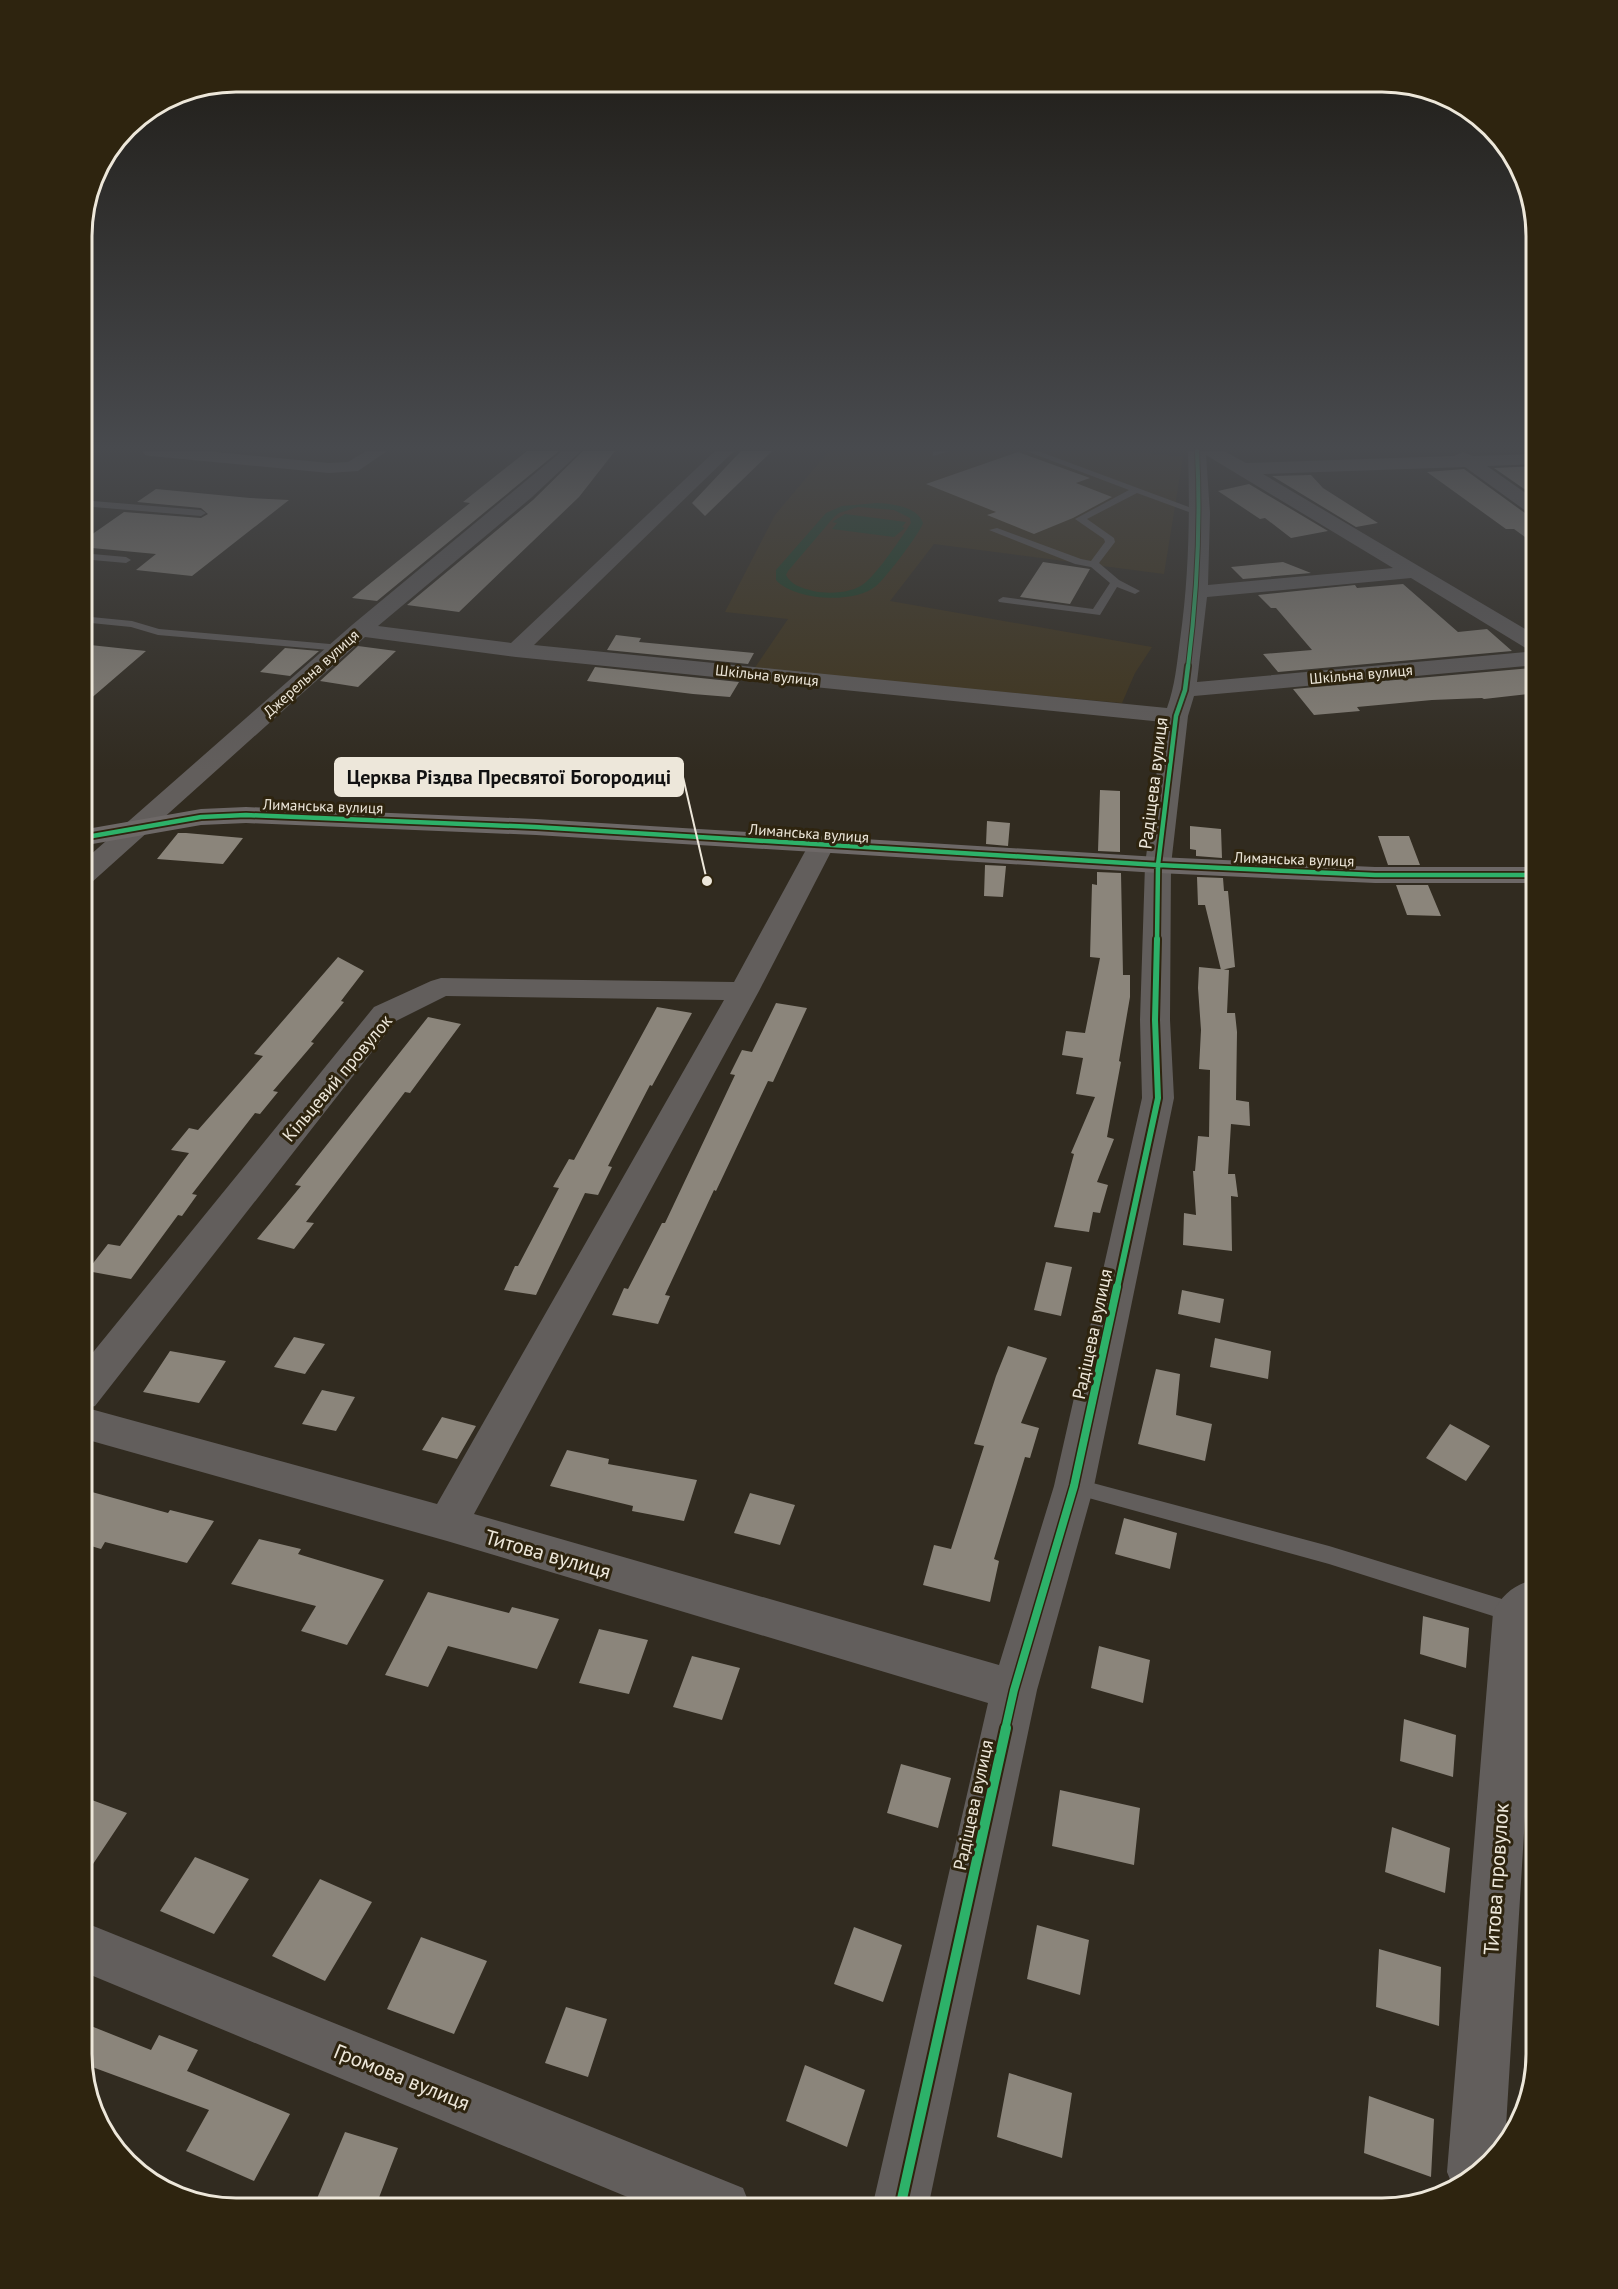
<svg xmlns="http://www.w3.org/2000/svg" width="1618" height="2289" font-family="'PT Sans',sans-serif">
<rect width="100%" height="100%" fill="#312b20"/>
<path fill="#40341a" d="M829,451H1126L1183,457L1164,574L934,544L890,601L1152,647L1135,673L1122,703L754,669L788,619L725,612L775,515Z"/>
<path fill="#1b4123" fill-rule="evenodd" d="M877,503C892,504 917,506 923,523C920,533 885,579 876,586C855,604 795,601 776,580V570L826,513L842,506ZM858,507L894,510L910,518L911,523C902,537 878,572 866,582C853,594 828,594 813,591C802,588 791,585 786,575L788,571L834,517L839,513Z
M845,514L906,522L902,527L905,528L894,537L832,529L837,523L832,522Z"/>
<path fill="#8b857b" d="M527,451H559L377,601L352,598L470,503L463,502Z
M583,451H615L579,497L459,612L407,605L533,500Z
M741,451H772L705,516L692,503Z
M1018,452L1090,478L1076,483L1112,497L1073,518L1034,534L987,515L996,512L926,484Z
M1537,466V498L1494,468Z
M1464,469L1529,516L1537,518V546L1514,529H1506L1427,472Z
M1311,475L1323,488L1378,523L1356,527L1272,476Z
M1249,484L1328,531L1291,538L1265,518L1260,519L1218,491Z
M156,489L250,498L289,500L192,576L136,570L156,554L81,547V542L124,512L201,518L208,514L201,508L137,502Z
M1043,562L1090,569L1070,604L1020,597Z
M1283,562L1311,573L1243,579L1231,567Z
M1403,584L1458,632L1487,629L1512,651L1278,672L1263,654L1312,650L1276,608H1271L1258,595L1355,585L1357,588Z
M616,635L641,638L639,642L754,653L748,664L607,650Z
M81,644L146,651L81,707Z
M358,646L396,651L358,687L320,681Z
M285,648L319,651L290,676L260,672Z
M595,667L739,682L730,697L693,694L587,681Z
M1532,668L1537,672V693L1484,699L1482,698L1432,700L1357,707L1360,711L1314,715L1293,689Z
M1100,790L1120,791V852L1098,851Z
M987,821L1010,823L1008,846L986,844Z
M1190,826L1221,829L1222,858L1196,856V850L1190,849Z
M178,833H186L243,838L223,864L157,859Z
M1378,836H1409L1420,865H1388Z
M985,865L1006,866L1003,897L984,896Z
M1097,872L1121,873L1123,975H1130V997L1119,1061L1121,1062L1107,1137L1114,1139L1097,1182L1108,1185L1100,1213L1093,1212L1089,1232L1054,1227L1074,1154L1071,1153L1095,1097L1076,1094L1083,1058L1062,1055L1066,1031L1085,1033L1100,958L1090,957L1092,884L1097,885Z
M1197,877L1223,878L1224,891H1228L1235,967L1221,970L1205,905H1198Z
M1396,885H1428L1441,916L1407,915Z
M338,957L364,971L341,1001L344,1002L311,1042L314,1043L273,1091L278,1092L260,1114L255,1113L192,1194L197,1195L182,1216L178,1215L131,1279L87,1271L108,1244L120,1246L189,1153L171,1150L189,1128L198,1130L263,1056L254,1054Z
M1199,967L1229,970L1227,1013H1235L1237,1032L1236,1100L1249,1102L1250,1126L1231,1124L1228,1174H1235L1238,1197L1231,1196L1232,1251L1183,1245L1184,1213L1196,1215L1193,1171H1195L1198,1136L1209,1137L1210,1070L1199,1069L1201,1030L1198,988Z
M776,1003L807,1008L773,1082L768,1081L716,1191L714,1190L665,1295L670,1296L658,1324L612,1315L624,1288L628,1289L662,1223H665L735,1075L730,1074L742,1050L752,1052Z
M657,1007L692,1013L652,1086L650,1085L608,1166L612,1167L598,1195L585,1193L536,1295L504,1290L515,1266H518L559,1188L553,1187L569,1159L574,1160Z
M428,1017L461,1024L410,1093L405,1092L306,1222L314,1223L294,1249L257,1239L301,1186L295,1185Z
M1046,1262L1072,1267L1061,1316L1034,1310Z
M1182,1290L1224,1299L1220,1323L1178,1314Z
M294,1337L325,1344L305,1374L274,1367Z
M1215,1338L1271,1351L1268,1379L1210,1367Z
M1008,1346L1047,1358L1021,1423L1039,1428L1030,1458L1025,1457L994,1559L999,1561L990,1602L923,1585L934,1545L951,1549L984,1446L974,1444L996,1376Z
M170,1351L226,1361L199,1403L143,1392Z
M1156,1369L1180,1374L1176,1415L1212,1424L1205,1461L1138,1444Z
M322,1390L355,1397L336,1431L302,1424Z
M442,1417L476,1426L457,1459L422,1450Z
M1450,1424L1490,1446L1466,1481L1426,1458Z
M567,1450L609,1459L608,1464L697,1480L684,1521L632,1511L633,1506L550,1486Z
M81,1489L168,1513L170,1510L214,1521L187,1563L105,1542L101,1549L81,1543Z
M750,1493L795,1505L780,1545L734,1533Z
M1124,1518L1177,1533L1170,1569L1115,1554Z
M259,1539L301,1549L298,1554L384,1580L347,1645L301,1631L316,1606L231,1584Z
M428,1592L509,1613L512,1607L559,1619L537,1669L448,1646L428,1687L385,1675Z
M1423,1616L1469,1628L1466,1668L1420,1654Z
M599,1629L648,1640L629,1694L579,1683Z
M1099,1646L1150,1660L1143,1703L1091,1688Z
M692,1656L740,1668L722,1720L673,1707Z
M1404,1719L1456,1735L1453,1777L1400,1761Z
M901,1764L951,1778L938,1828L887,1813Z
M1060,1790L1140,1808L1134,1865L1052,1846Z
M81,1796L127,1813L81,1882Z
M1392,1827L1450,1848L1445,1893L1385,1872Z
M195,1857L249,1879L214,1934L160,1911Z
M320,1879L372,1902L325,1981L272,1956Z
M1037,1925L1089,1940L1080,1995L1027,1979Z
M854,1927L902,1945L883,2002L834,1984Z
M421,1937L487,1961L454,2034L387,2009Z
M1379,1949L1441,1967L1439,2026L1376,2007Z
M566,2007L607,2019L588,2077L545,2063Z
M81,2022L151,2050L159,2035L198,2050L187,2071L290,2114L254,2181L186,2151L209,2110L84,2064L81,2054Z
M805,2065L865,2090L847,2147L786,2121Z
M1009,2073L1072,2093L1062,2158L997,2137Z
M1369,2096L1434,2119L1431,2177L1364,2153Z
M345,2132L398,2148L375,2208H313Z"/>
<g fill="none" stroke-linecap="round" stroke-linejoin="round">
<path fill="#625e5c" fill-rule="evenodd" d="M937,451H950L933,456V452Z
M1026,451H1038L1205,513L1197,515L1137,493L1087,519L1114,538L1115,542L1099,563L1119,580L1140,591L1135,594L1117,587L1100,615L999,602L998,600L1003,597L1093,609L1110,583L1091,567L1075,564L989,530L997,528L1081,559L1091,561L1105,542L1104,539L1075,519L1129,490Z
M81,500L201,510L206,513L201,516L81,506Z
M81,553L126,557L131,560L126,563L81,559Z
M81,616L132,621L159,629L341,645L347,648L341,651L158,635L131,627L81,622Z
M1074,1478L1329,1546L1515,1603L1523,1606L1526,1613L1523,1620L1515,1623L1329,1564L1074,1494L1067,1492L1064,1486L1067,1480Z"/>
<path fill="#625e5c" fill-rule="evenodd" d="M142,451H206L329,463L348,462L366,451H387L358,471L329,473L151,456L145,455Z
M562,451H581L531,498L378,626L511,643L715,451H734L534,645L1167,708C1175,686 1177,663 1180,640C1189,577 1190,515 1188,451H1224L1246,463L1454,456L1463,452L1473,456L1537,454V464L1487,466L1537,501V516L1530,514L1465,467L1263,474L1537,636V665L1194,696L1188,716L1171,865L1170,1020L1174,1098L1094,1486L1037,1690L928,2208H872L988,1703L447,1541L81,1438V1367L374,1007L431,981L441,978L734,982L808,846L812,840L821,838L830,840L834,846L759,991L474,1514L999,1665L1054,1486L1142,1098L1140,1020L1145,865L1163,722L516,657L365,637L91,883L81,885V863L352,625ZM1206,455L1393,568L1208,585L1210,513ZM1411,578L1529,650L1536,651L1197,682L1207,597ZM446,996L724,1000L437,1504L87,1408L95,1406L396,1021Z
M1537,1579V1621L1505,2143L1460,2187L1454,2189L1447,2172L1493,1613C1502,1594 1516,1583 1537,1579Z
M81,1921L743,2188L751,2208H654L81,1971Z"/>
<path fill="#6d6867" fill-rule="evenodd" d="M246,807L536,819L1158,857L1375,867H1537V883H1375L1158,873L536,835L246,823L201,825L81,846V830L201,809Z"/>
<defs>
<path id="cycleway-far4" d="M1188,667C1197,595 1201,524 1197,451"/>
<path id="cycleway-far3" d="M81,838L201,817L246,815L536,827L1158,865L1375,875H1537
M1157,941L1158,865L1176,716L1185,690L1188,666"/>
<path id="cycleway-far2" d="M1117,1288L1158,1098L1155,1020L1157,939"/>
<path id="cycleway-far1" d="M1005,1730L1014,1690L1074,1486L1117,1287"/>
<path id="cycleway" d="M900,2208L1006,1728"/>
</defs>
<use href="#cycleway-far4" stroke="#2e240f" stroke-width="6"/>
<use href="#cycleway-far3" stroke="#2e240f" stroke-width="8"/>
<use href="#cycleway-far2" stroke="#2e240f" stroke-width="10"/>
<use href="#cycleway-far1" stroke="#2e240f" stroke-width="11"/>
<use href="#cycleway" stroke="#2e240f" stroke-width="14"/>
<use href="#cycleway-far4" stroke="#2db169" stroke-width="4"/>
<use href="#cycleway-far3" stroke="#2db169" stroke-width="4.5"/>
<use href="#cycleway-far2" stroke="#2db169" stroke-width="6"/>
<use href="#cycleway-far1" stroke="#2db169" stroke-width="8"/>
<use href="#cycleway" stroke="#2db169" stroke-width="10"/>
</g>
<linearGradient id="sky" x2="0" y2="1"><stop stop-color="#1b1812"/><stop offset="0.58" stop-color="#484a4e"/><stop offset="1" stop-color="#484a4e" stop-opacity="0"/></linearGradient>
<rect width="1618" height="771" fill="url(#sky)"/>
<g text-anchor="middle" dominant-baseline="central" stroke-width="6" stroke-linejoin="round" paint-order="stroke">
<g font-size="15" fill="#ede7da" stroke="#2e240f">
<text transform="translate(311 673) rotate(-42)">Джерельна вулиця</text>
<text transform="translate(1361 674) rotate(-5)">Шкільна вулиця</text>
<text transform="translate(767 675) rotate(6)">Шкільна вулиця</text>
<text transform="translate(323 806) rotate(2)">Лиманська вулиця</text>
<text transform="translate(809 833) rotate(4)">Лиманська вулиця</text>
<text transform="translate(1294 859) rotate(2)">Лиманська вулиця</text>
</g>
<g font-size="18" fill="#ede7da" stroke="#2e240f">
<text transform="translate(1153 783) rotate(-83)">Радіщева вулиця</text>
<text transform="translate(337 1078) rotate(-50)">Кільцевий провулок</text>
<text transform="translate(1092 1334) rotate(-78)">Радіщева вулиця</text>
<text transform="translate(973 1805) rotate(-78)">Радіщева вулиця</text>
</g>
<g font-size="21" fill="#ede7da" stroke="#2e240f">
<text transform="translate(548 1554) rotate(16)">Титова вулиця</text>
<text transform="translate(1496 1879) rotate(-86)">Титова провулок</text>
<text transform="translate(402 2077) rotate(22)">Громова вулиця</text>
</g>
</g>
<path d="M0 0H1618V2289H0ZM236 92H1382A144 144 0 0 1 1526 236V2054A144 144 0 0 1 1382 2198H236A144 144 0 0 1 92 2054V236A144 144 0 0 1 236 92Z" fill="#2e240f" fill-rule="evenodd"/>
<path fill="none" stroke="#ede7da" stroke-width="3" d="M236 92H1382A144 144 0 0 1 1526 236V2054A144 144 0 0 1 1382 2198H236A144 144 0 0 1 92 2054V236A144 144 0 0 1 236 92Z"/>
<path fill="none" stroke="#ede7da" stroke-width="2" d="M707 881L683 777"/>
<circle fill="#ede7da" stroke="#2e240f" stroke-width="2" cx="707" cy="881" r="6"/>
<rect fill="#ede7da" stroke="#ede7da" stroke-width="2" x="335" y="758" width="348" height="38" rx="6"/>
<g font-size="20" text-anchor="middle" font-weight="bold" fill="#111">
<text x="509" y="784">Церква Різдва Пресвятої Богородиці</text>
</g>
</svg>
